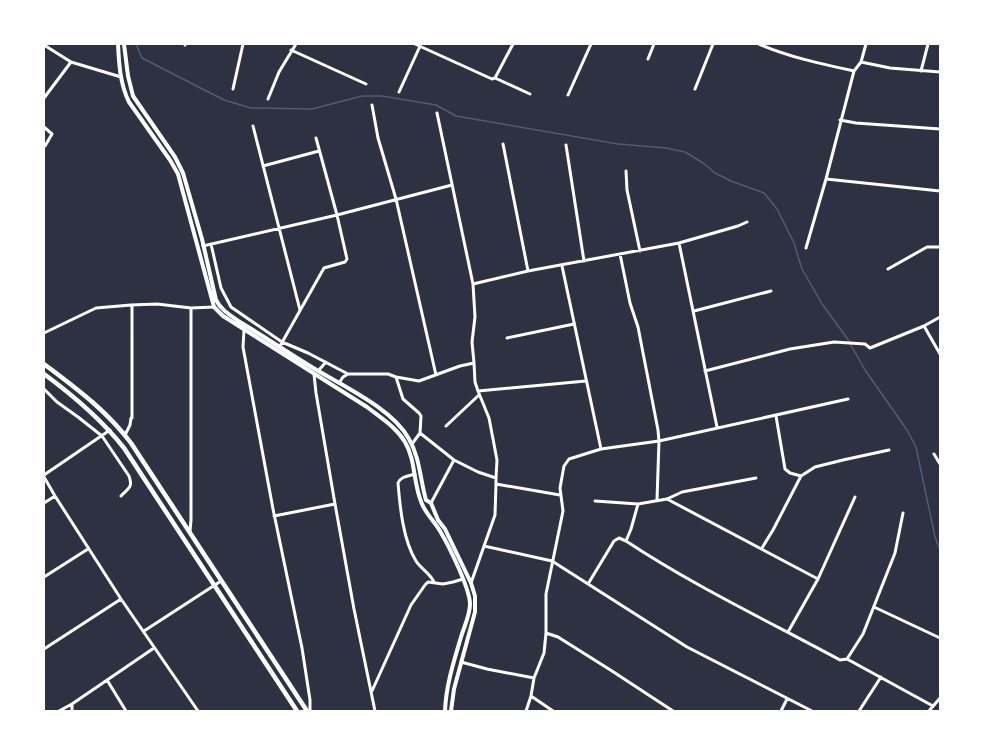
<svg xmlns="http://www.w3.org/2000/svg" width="984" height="755" font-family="Raleway,sans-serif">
<rect width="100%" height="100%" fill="#2d3142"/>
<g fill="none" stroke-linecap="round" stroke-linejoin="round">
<path stroke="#4f5d75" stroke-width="1.5" d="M136,44L142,58L224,100L251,108L312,109L362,96H382L436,105L456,116L618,144L666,148L685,152L703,163L715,173L731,181L764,193L777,209L794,243L802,269L822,304L847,338L865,370L907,430L916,447L935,537L940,550"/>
<path stroke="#fff" stroke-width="3" d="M415,44L492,79L495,78L530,94
M759,44C789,57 822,64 854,71
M44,45L71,62L121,77
M185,45V44
M291,50L366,84
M648,59L654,44
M861,62L890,68L940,72
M921,71L928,44
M495,78L513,44
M233,89L243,44
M695,89L713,44
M399,92L421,44
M568,95L591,44
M44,98L71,62
M268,99L279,72L296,44
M372,105L378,138L396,199L436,375
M840,120L856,123L940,129
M253,126L300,310
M44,127L52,134L45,146
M503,144L528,271
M566,145L584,261
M263,166L319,151
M626,171L627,190L640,251
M826,179L940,191
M679,243L717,427
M211,244L221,288L231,307L282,342L308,353L348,374
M203,246L337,215L452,185
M806,248L826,179L854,71L861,62L866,44
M620,254L630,303L638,327L658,430L659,441L657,500
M562,266L601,449
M888,269L927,247H940
M473,284L528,271L679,243L738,226L747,222
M694,311L771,291
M924,326L940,354
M244,330L243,347L273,509L302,648L310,700V711
M44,333L96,308L131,305L157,304L191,308L214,307
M507,338L574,324
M280,346L324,268L345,262L347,259L337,215L316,138
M474,363L475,382L478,391L489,418L497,460L496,478
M318,371L326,362
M705,371L790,349L834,342L865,344L870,348L924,326L940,317
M314,374L316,393L335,504L354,609L375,711
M396,377L403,399L419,413L421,416L420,433L412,444
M339,383L343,377L348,374H388L396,377L419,381L460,366L474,363L472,342L475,317L473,284L437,113
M44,389L57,402L78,417L102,436L129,476C133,487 129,488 121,496
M478,391L586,381
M776,416L785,469L790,473L801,476
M446,426L479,395
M420,433L454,460L478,472L496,478V484L560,495
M125,435L130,425L131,418H132V305H131
M934,454L940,464
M415,474C409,476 401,476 398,483C400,507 403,540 416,561C421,569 430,573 434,582
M44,475L110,430
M44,477L55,496L121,599L198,711
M667,499L818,579
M595,501L638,504L667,499L682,492L756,478
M44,503L55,496
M431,503L454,460
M274,516L335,504
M190,531L191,520V308
M626,541L631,529L638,504
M484,546L552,561L687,647L812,711
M762,548L773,530L801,476L815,467L843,460L889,450
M44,577L88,549
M471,583L495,515L496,484
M588,584L614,541L619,538L626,541C694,586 768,621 840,660L847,659L933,706
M874,607L940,638
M144,631L221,581
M788,632L818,579L855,497
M546,633L558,637L612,671L673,711
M44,649L121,599
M847,659L863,634L895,553L903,513
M461,662L487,669L534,678
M107,680L126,711
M372,691L411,605L425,585L428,582L443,584L453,582L463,579
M531,696L553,711
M72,704V711
M59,711L72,704L154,648
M526,711L531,696L534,678L544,653L546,633V594L563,511L560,488L564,466L569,459L601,449L659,441L848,399
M781,711L787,699
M859,711L881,677
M929,711L940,698"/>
<path stroke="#fff" stroke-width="4" d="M118,44C119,64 120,84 129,102L170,160L178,174L214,307L223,316L367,407C381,418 396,427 405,442C416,461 413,484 422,504C426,514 435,522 440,531C449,546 470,589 470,604C470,615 464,627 461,637C454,661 446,685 445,711
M124,44L128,76L133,96L175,157L183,173L202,239L216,300C221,310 230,315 240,322C265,337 290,354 315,369C343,386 393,409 409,439C420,458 420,479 426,500L431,503L438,520L445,529L471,583L475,596V612L454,689L451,711"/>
<path stroke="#fff" stroke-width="4.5" d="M44,364C77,389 106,410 131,443L307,711
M44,374C74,396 101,419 124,448L297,711"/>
</g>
<rect width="984" height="755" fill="none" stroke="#ffffff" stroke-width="90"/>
</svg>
